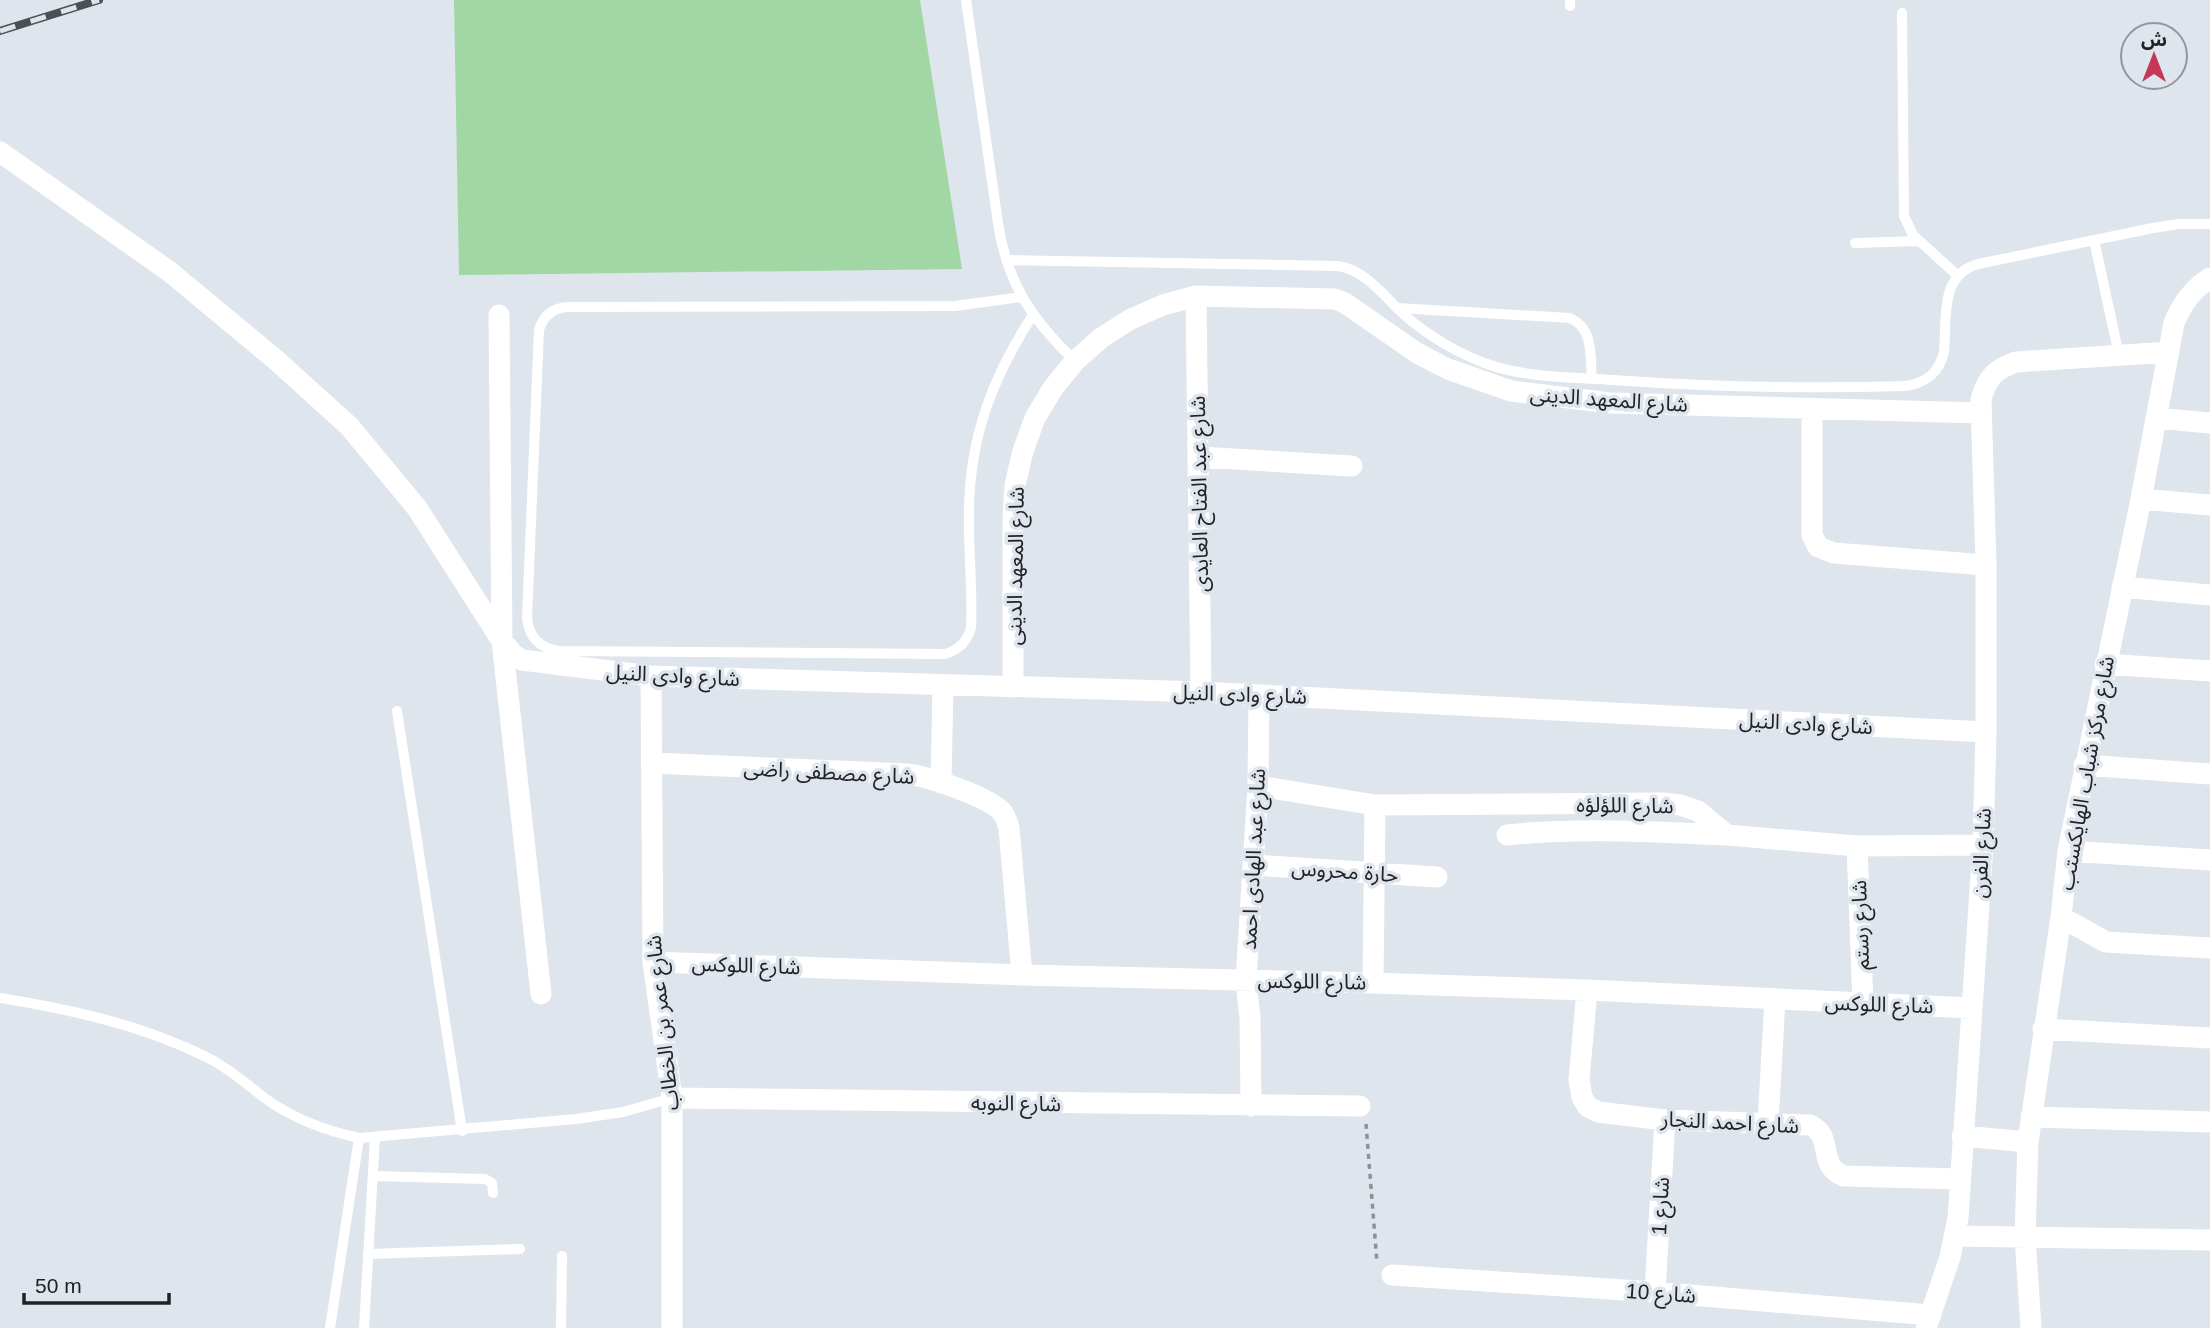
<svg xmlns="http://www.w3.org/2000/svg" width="2210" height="1328" font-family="Arial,'Noto Sans Arabic',sans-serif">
<rect width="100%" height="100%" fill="#dee5ec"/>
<path fill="#a1d7a4" d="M454,0H920L962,269L459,275Z"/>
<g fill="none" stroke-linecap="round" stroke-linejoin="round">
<path stroke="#8d9297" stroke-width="3.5" stroke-dasharray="5 5" stroke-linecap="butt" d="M1366,1124L1377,1263"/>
<path stroke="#fff" stroke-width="10" d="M966,0L998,223C1007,283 1032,320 1075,361
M1570,0V6
M1902,13L1904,216L1913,235L1957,275
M2094,240L2119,355
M1855,243L1919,241
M1006,260L1338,266C1369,271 1386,300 1409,319C1431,337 1460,354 1487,364C1527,378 1571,377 1613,380C1710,387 1807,389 1905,386C1926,383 1939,373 1944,352C1947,319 1939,275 1978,264L2153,228L2179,224H2210
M1022,297L955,306L568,307C553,308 543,316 539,330L527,618C529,638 540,648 559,651L945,654C959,650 967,642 971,628C973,589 968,550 969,510C970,436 993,376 1033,315
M1397,308L1570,318C1594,328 1590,357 1592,379
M397,711L462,1131
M0,998C74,1010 147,1026 214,1061C233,1072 249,1086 266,1099C294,1119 327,1131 359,1138L576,1119L623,1112L672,1098
M373,1176L485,1179L492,1183L493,1193
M368,1254L520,1249
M330,1328L359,1138
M364,1328L375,1137
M561,1328L562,1256"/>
<path stroke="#fff" stroke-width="21" d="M0,152L170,272L276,360L349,426L417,508L502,641L541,994
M1196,296L1201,692
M499,315L502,641L514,655L522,660L651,676L1201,692L1986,732
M1812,409V535L1818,547L1834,553L1986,565
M2156,418L2210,423
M1200,457L1352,466
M2141,499L2210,505
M2122,587L2210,595
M2105,664L2210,671
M651,676L653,962L672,1098V1328
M1013,687V520L1015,485L1023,451L1035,418L1053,388L1075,361L1101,338L1131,319L1163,305L1196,296L1335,299L1345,303L1417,353L1448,369L1511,391L1610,403L1981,413
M652,763L907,774C928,776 984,796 999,809C1005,814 1007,821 1009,828L1022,975
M2084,765L2210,774
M941,783L943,685
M1258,786L1375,805L1663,803L1680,805L1698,811L1727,835L1857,846L1983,845
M1507,835C1580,827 1653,832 1727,835
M1857,846L1863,1004
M2068,851L2210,860
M1253,865L1437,877
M2061,917L2106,942L2210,948
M653,962L1022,975L1373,983L1587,990L1972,1008
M1373,983L1375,805
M1587,990L1579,1080L1582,1097L1587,1106L1598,1112L1665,1120L1810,1125C1835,1136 1816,1166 1844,1176L1960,1179
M2043,1029L2210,1038
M672,1098L1360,1106
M1251,1106L1250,1018L1246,980L1258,786L1259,695
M2031,1117L2210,1122
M1768,1123L1775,1000
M1962,1136L2028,1142
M1955,1236L2210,1240
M1392,1275L1655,1292L1931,1315
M1655,1292L1665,1120
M1926,1328L1950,1257L1958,1218L1983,845L1986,732V565L1981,400C1986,379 1995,369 2016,362L2169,352
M2031,1328L2025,1236L2028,1142L2061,917L2068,851L2141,499L2174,323C2182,304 2192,289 2210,278"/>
<defs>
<path id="rail" d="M0,31L99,0"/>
</defs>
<use href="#rail" stroke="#4c5054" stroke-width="8"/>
<use href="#rail" stroke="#dee5ec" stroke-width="5" stroke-dasharray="16" stroke-linecap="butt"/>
</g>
<g text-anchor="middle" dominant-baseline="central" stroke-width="7" stroke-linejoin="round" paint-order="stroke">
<g font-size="21" fill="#202225" stroke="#dee5ec">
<text transform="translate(1609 399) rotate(4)">شارع المعهد الدينى</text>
<text transform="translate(1199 494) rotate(-91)">شارع عبد الفتاح العايدى</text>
<text transform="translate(1015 566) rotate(-89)">شارع المعهد الدينى</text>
<text transform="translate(673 675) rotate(3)">شارع وادى النيل</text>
<text transform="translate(1240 694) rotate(2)">شارع وادى النيل</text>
<text transform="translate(1806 723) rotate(3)">شارع وادى النيل</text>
<text transform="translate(829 772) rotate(3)">شارع مصطفى راضى</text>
<text transform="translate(2086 773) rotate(-80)">شارع مركز شباب الهايكستب</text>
<text transform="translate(1625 805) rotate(1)">شارع اللؤلؤه</text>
<text transform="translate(1981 853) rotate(-87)">شارع الفرن</text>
<text transform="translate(1253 859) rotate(-87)">شارع عبد الهادى احمد</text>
<text transform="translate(1345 871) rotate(4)">حارة محروس</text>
<text transform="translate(1860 925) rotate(-92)">شارع رستم</text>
<text transform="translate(746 965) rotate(2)">شارع اللوكس</text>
<text transform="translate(1312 981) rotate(1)">شارع اللوكس</text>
<text transform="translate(1879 1004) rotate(2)">شارع اللوكس</text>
<text transform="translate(662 1023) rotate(-96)">شارع عمر بن الخطاب</text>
<text transform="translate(1016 1103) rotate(1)">شارع النوبه</text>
<text transform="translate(1730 1122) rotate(3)">شارع احمد النجار</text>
<text transform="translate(1660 1206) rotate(-87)">شارع 1</text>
<text transform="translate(1661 1293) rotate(4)">شارع 10</text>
</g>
</g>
<g transform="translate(2154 56)"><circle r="33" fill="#dee5ec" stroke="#92979c" stroke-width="2"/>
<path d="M0-5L12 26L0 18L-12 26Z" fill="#c63656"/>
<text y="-10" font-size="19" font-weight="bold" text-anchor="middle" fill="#202225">ش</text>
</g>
<path d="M24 1293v10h145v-10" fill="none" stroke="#202225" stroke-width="3.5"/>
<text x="35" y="1293" font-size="21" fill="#202225" stroke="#dee5ec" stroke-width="5" paint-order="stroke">50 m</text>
</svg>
